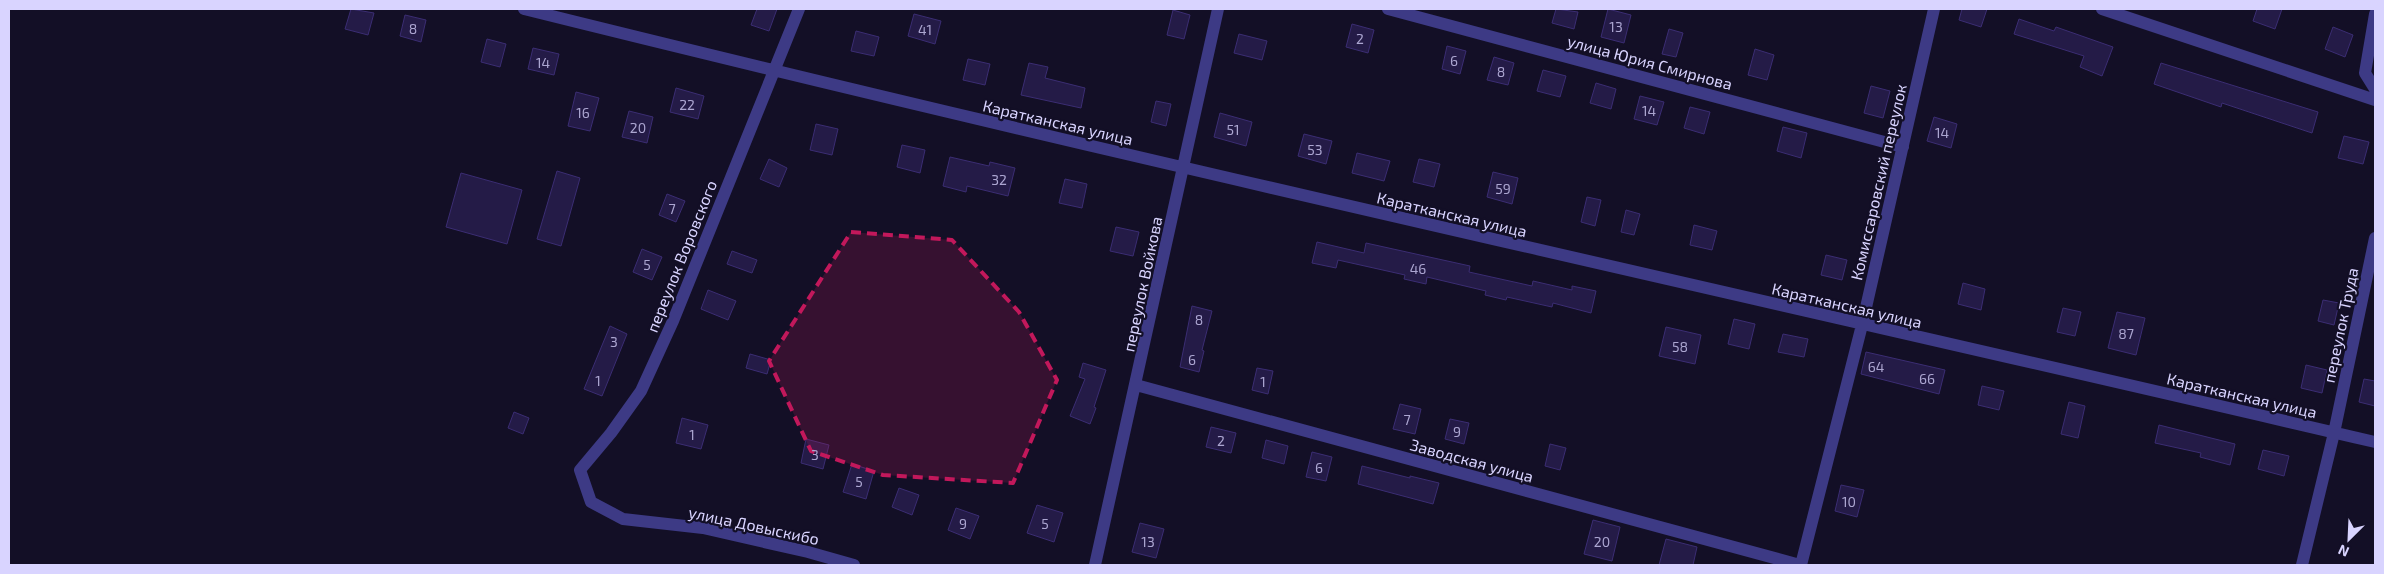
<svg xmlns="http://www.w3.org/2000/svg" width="2384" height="574" font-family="'Exo 2',sans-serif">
<rect width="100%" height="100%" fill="#130f26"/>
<path fill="#241b47" stroke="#3b2d73" d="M351,9L374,13L368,35L345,29Z
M757,9H777L769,31L751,25Z
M1556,9L1578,12L1574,29L1552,23Z
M1608,9L1631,15L1624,43L1601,37Z
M1962,9H1987L1981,27L1959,20Z
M2257,9H2282L2275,29L2253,21Z
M1173,10L1190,15L1184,39L1167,35Z
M914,14L941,21L935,44L908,36Z
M405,15L426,20L421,42L400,36Z
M2019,19L2054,31L2056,27L2113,47L2102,76L2080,67L2084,56L2014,34Z
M1352,24L1374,30L1368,53L1346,47Z
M2333,27L2353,35L2345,57L2325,49Z
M1669,29L1683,33L1676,57L1662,54Z
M856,31L879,37L874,56L851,51Z
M1239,34L1267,41L1262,60L1234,53Z
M487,39L506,44L500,67L481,62Z
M1447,46L1466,51L1460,74L1442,69Z
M533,48L559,54L554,75L528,69Z
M1755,49L1774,55L1767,80L1748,75Z
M1494,57L1514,63L1508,85L1487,80Z
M968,59L990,64L985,85L963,80Z
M1029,63L1048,67L1045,78L1085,88L1081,108L1021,95Z
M2161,63L2318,112L2312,133L2222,103L2221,107L2154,84Z
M1543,70L1566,76L1560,97L1537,91Z
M1596,83L1616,89L1611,109L1590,103Z
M1871,86L1890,91L1883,118L1864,113Z
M676,88L704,96L698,119L670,112Z
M576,92L599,98L590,131L568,126Z
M1640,96L1664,102L1657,125L1634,119Z
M1156,101L1171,104L1166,126L1151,122Z
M1690,107L1710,112L1704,134L1684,128Z
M629,111L653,117L647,143L622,137Z
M1220,113L1252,122L1246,146L1214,137Z
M1934,117L1957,124L1951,148L1927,141Z
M816,124L838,129L832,155L810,150Z
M1783,127L1807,133L1801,158L1777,151Z
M1304,134L1332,141L1326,164L1298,156Z
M2344,136L2369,142L2363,164L2338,158Z
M902,145L925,150L920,173L897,167Z
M1357,153L1390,161L1384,181L1352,173Z
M950,157L989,166L990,162L1015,168L1008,196L967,186L966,192L943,186Z
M769,159L787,168L779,187L760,179Z
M1419,159L1440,164L1434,187L1413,182Z
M557,171L580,178L561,246L537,239Z
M1493,172L1518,178L1512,204L1487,197Z
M461,173L522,190L507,244L446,227Z
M1065,179L1087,184L1082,208L1059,203Z
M667,194L685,201L676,222L659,215Z
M1587,197L1601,200L1595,226L1581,222Z
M1626,210L1640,214L1634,235L1621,232Z
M1694,225L1717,231L1712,250L1690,245Z
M1116,227L1139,232L1133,256L1110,251Z
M1317,242L1364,253L1366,243L1470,266L1469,272L1532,286L1533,281L1572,290V286L1596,291L1591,313L1553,303L1552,307L1507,297L1506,300L1485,295L1486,291L1427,277L1426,284L1404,279L1405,275L1338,260L1336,268L1312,263Z
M642,249L662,257L652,280L633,272Z
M732,251L757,260L752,273L727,264Z
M1826,255L1847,260L1842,280L1821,275Z
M1963,283L1985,289L1981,310L1958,304Z
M708,290L736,301L728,320L701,309Z
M2323,300L2339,303L2334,325L2318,321Z
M1192,306L1212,311L1202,350L1204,351L1199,372L1180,367Z
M2063,308L2081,312L2075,336L2057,332Z
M2117,312L2145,318L2136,355L2108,348Z
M1734,319L1755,324L1749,349L1728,344Z
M610,326L627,334L602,396L584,389Z
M1666,327L1701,335L1695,364L1659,356Z
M1783,334L1808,339L1804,357L1778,352Z
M1866,352L1945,370L1939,394L1861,374Z
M750,354L771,360L767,374L746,368Z
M1083,363L1106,370L1094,407L1096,408L1090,424L1070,416L1085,379L1079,377Z
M2306,365L2327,370L2322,393L2301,388Z
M1257,368L1273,371L1268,394L1252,390Z
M2364,379L2375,381V406L2359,402Z
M1982,386L2004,391L1999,410L1978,405Z
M2069,402L2085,406L2078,438L2061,434Z
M1400,404L1421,409L1415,434L1393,429Z
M514,412L529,418L523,434L508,428Z
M682,418L708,425L701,449L676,443Z
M1450,419L1469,423L1464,444L1445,439Z
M2159,425L2235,444L2230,465L2200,457L2201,453L2155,443Z
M1211,427L1236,433L1231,453L1206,447Z
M806,439L829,445L823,469L801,463Z
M1266,440L1288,446L1284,464L1262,458Z
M1550,444L1566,448L1560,470L1545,466Z
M2263,450L2289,456L2284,476L2258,469Z
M1312,452L1332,457L1326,481L1306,477Z
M852,464L874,471L866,499L843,492Z
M1362,466L1410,478V476L1439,483L1433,504L1358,484Z
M1841,485L1864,490L1857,517L1835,511Z
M899,488L919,495L912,515L892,507Z
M1037,505L1063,513L1054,542L1027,533Z
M956,508L979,516L970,539L948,530Z
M1593,520L1620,527L1612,561L1584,554Z
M1140,523L1164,529L1156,558L1132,552Z
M1666,539L1697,547L1693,565H1659Z"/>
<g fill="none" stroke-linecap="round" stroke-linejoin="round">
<path stroke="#3d3a85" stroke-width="12" d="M524,9C1139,162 1758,298 2375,442
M799,9L673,321L641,391L611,433L580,470L591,502L623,519L703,528L808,552L854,565
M1388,9L1903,147
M2102,9L2375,100
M2375,14L2365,73L2375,89
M1136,385L1800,565
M1095,565L1218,9
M1801,565L1862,325L1934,9
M2302,565L2334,433L2375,238"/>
</g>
<path fill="#c2185b" fill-opacity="0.2" stroke="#c2185b" stroke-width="4" stroke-dasharray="10 6" stroke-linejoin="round" d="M851,232L952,240L1019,312L1057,380L1013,483L883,475L811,451L769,361Z"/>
<g text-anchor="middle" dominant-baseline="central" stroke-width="4.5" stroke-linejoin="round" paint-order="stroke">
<g font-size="14" fill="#aca6d1">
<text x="1616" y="26">13</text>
<text x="413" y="28">8</text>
<text x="925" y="29">41</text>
<text x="1360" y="38">2</text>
<text x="1454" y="60">6</text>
<text x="543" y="62">14</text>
<text x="1501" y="71">8</text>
<text x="687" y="104">22</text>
<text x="1649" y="110">14</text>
<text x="583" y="112">16</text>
<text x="638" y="127">20</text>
<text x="1233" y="129">51</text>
<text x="1942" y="132">14</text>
<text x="1315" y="149">53</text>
<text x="999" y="179">32</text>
<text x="1503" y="188">59</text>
<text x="672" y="208">7</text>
<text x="647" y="264">5</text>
<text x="1418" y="268">46</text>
<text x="1199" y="319">8</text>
<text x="2126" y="333">87</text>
<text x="614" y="341">3</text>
<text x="1680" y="346">58</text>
<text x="1192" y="359">6</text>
<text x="1876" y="366">64</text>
<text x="1927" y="378">66</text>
<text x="598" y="380">1</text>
<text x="1263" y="381">1</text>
<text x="1407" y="419">7</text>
<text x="1457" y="431">9</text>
<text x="692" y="434">1</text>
<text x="1221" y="440">2</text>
<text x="815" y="454">3</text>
<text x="1319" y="467">6</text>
<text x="859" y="481">5</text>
<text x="1849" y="501">10</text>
<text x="963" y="523">9</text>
<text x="1045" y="523">5</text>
<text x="1148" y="541">13</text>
<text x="1602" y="541">20</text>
</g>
<g font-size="16" fill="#d9d4ff" stroke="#130f26">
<text transform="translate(1650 62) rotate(15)">улица Юрия Смирнова</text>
<text transform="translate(1058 122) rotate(13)">Каратканская улица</text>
<text transform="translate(1878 182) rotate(-77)">Комиссаровский переулок</text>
<text transform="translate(1452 214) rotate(13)">Каратканская улица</text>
<text transform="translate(681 256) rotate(-68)">переулок Воровского</text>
<text transform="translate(1142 284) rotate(-78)">переулок Войкова</text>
<text transform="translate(1847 305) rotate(13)">Каратканская улица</text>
<text transform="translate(2340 325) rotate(-78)">переулок Труда</text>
<text transform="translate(2242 395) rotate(13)">Каратканская улица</text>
<text transform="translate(1472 460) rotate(15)">Заводская улица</text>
<text transform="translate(754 525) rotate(12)">улица Довыскибо</text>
</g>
</g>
<rect width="2384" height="574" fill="none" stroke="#d9d4ff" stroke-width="20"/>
<g transform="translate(2349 539) rotate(204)" stroke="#130f26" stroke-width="4" paint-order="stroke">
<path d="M0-4L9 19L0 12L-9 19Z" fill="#d9d4ff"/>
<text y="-8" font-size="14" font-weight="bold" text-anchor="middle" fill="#d9d4ff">N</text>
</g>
</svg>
